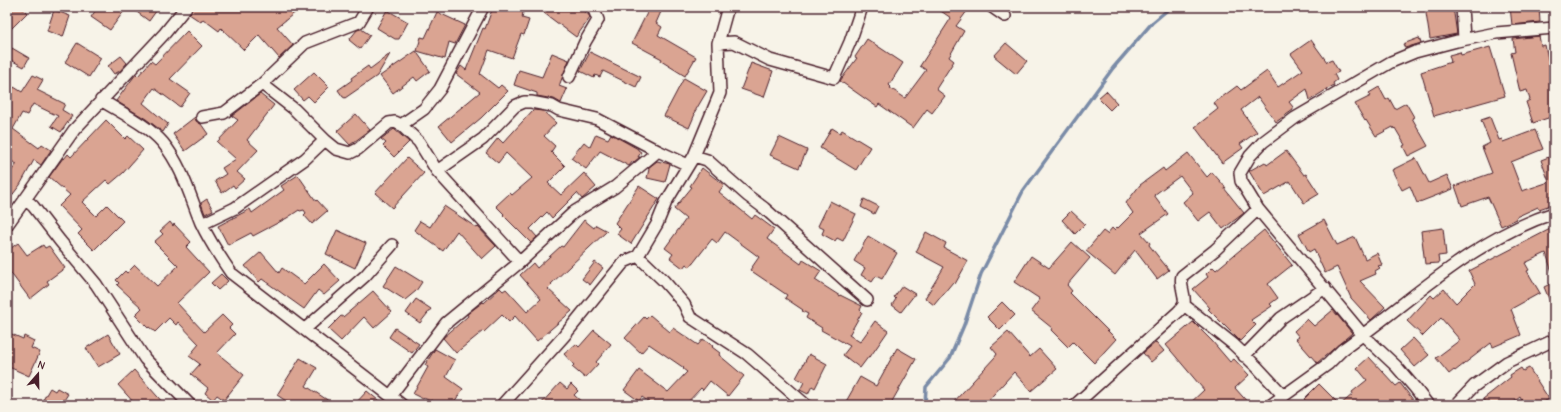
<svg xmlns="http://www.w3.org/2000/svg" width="1561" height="412" font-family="'Comic Neue',sans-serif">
<rect width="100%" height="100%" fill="#f7f3e8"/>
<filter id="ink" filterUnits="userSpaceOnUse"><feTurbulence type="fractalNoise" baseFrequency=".025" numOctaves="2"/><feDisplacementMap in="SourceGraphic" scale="8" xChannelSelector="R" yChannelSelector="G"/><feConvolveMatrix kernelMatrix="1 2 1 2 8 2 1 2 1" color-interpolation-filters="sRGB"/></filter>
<g filter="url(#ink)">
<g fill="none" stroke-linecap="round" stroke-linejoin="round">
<path stroke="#7a8ba7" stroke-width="3.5" d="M925,405L926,387L950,358L964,325L981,274L1023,191L1113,68L1152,23L1171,7"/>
</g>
<path fill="#daa492" stroke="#4a1f2b" d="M7,7H21L27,13L7,33Z
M98,7H127L110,30L91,17Z
M130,7H159L149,21Z
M193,7H302L277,27L293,45L279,58L259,35L244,50L221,28L219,31L203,19L201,22L189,14Z
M493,7H524L522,18L529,20L524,35L521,34L512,58L489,50L480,74L498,88L501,85L508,91L481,118L452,142L439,126L480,92L456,74L461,66L466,70L483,28L485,29Z
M548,7H577L589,15L590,18L576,37L544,13Z
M650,7H663L656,23L662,27L658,35L696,57L685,76L661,61L662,59L632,43Z
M935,7H970L956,26L964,31L949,57L954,61L936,89L945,96L932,113L927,109L913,128L879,104L877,107L840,81L857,58L855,57L867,39L903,63L889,85L891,87L890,88L905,98L926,70L920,66L951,18Z
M1425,7H1453L1457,34L1430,39Z
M1510,7H1539L1540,22L1512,25Z
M54,10L70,16L63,37L47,31Z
M387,10L408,22L399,39H395L377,28Z
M437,12L465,25L455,44L449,42L445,59L417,51L421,37L425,38Z
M361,29L370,35L360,49L349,40L357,30Z
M187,31L202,46L170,79L190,93L180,107L154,88L143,103L168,124L163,132L146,119L116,101L136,74L138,76L151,61L155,64Z
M1539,36L1541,46L1545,45L1551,73H1552L1554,80V116L1533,123L1526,102L1530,100L1527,90L1520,92L1511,53L1515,52L1513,39Z
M1419,38L1421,43L1405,48L1403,44Z
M1311,40L1327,62L1332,60L1339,72L1334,74L1337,80L1333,83L1334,85L1310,100L1307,89L1289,102L1293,107V110L1276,122L1258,97L1241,110L1257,132L1240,144L1243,148L1222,163L1195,127L1218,109L1214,103L1237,86L1241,90L1267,71L1278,87L1303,70L1291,54Z
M77,43L101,58L89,77L65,62Z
M1006,43L1027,61L1016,74L994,56Z
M1490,47L1505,96L1434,116L1421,72L1451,62L1449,55L1460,52L1461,55Z
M12,48L29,58L24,67L7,58Z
M416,51L430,71L417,81L414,77L393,93L380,76Z
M590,52L641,77L636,87L603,71L600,77L595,75L594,78L580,71Z
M552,53L569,60L559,86L567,89L561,103L554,99L537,96V93L514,85L519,70L542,77Z
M390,54L377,76L345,98L343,97L338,90L352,80L351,78L368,66L370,69Z
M121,56L127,63L120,71L114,74L108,66Z
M751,63L773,71L764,97L741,89Z
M314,72L329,87L314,102L308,96L303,100L294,90Z
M33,75L43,80L37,90L65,104L62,110L72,116L61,132L51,126L58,116L33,104L27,115L22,113L13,129L39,148L42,144L51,150L41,165L34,160L20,185L7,202V176L17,164L7,159V100L14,87L22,92Z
M684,78L707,91L694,113L695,114L689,128L664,116Z
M1379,87L1386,100L1389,98L1395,109L1406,103L1414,117L1412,118L1428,146L1408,156L1403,146L1405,145L1395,128L1394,129L1393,127L1376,136L1366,120L1365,121L1355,104L1371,96L1369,93Z
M1106,91L1117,103L1110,110L1098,98Z
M260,94L274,105L247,140L258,150L237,172L245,179L235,188L233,185L222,193L215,181L226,174L222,168L236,159L217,142L238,120L232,116Z
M533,110L543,111L556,123L544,136L555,146L551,152L565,166L548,183L561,195L584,173L596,187L582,199L577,193L552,218L547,212L530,229L537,237L531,243L503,215L504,214L496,206L510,193L512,195L532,178L506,153L498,163L486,153L498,138L503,143Z
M356,114L370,130L350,145L337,131Z
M195,117L196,121L201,124L208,134L185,151L173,134Z
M1490,117L1499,140L1502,139L1503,142L1535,130L1543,149L1511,162L1522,191L1549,182L1541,160L1554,155V204L1539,209L1538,207L1516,217L1517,219L1501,226L1488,197L1462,206L1455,186L1492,173L1482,147L1490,143L1481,120Z
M106,120L125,139L128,136L143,150L123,173L110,184L106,180L82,202L96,216L107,205L123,221L94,250L78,234L82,230L59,206L70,195L49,177L63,158L64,159L68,154L71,157Z
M832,128L840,133L842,130L870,147L856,170L820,148Z
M394,129L409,142L394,157L383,146L386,143L381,139Z
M596,134L608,139L611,134L638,149V150L641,152L638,157H640L634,162L633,161L629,166L600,151L586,169L571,158L584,142L590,147Z
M779,137L807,150L799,168L770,155Z
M1286,151L1304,175L1306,174L1319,194L1304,203L1290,181L1264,196L1249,171L1265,162L1267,165Z
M1188,153L1207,177L1212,172L1226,188H1224L1244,213L1223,229L1210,212L1198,221L1183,202L1193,193L1180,176L1154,195L1168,214L1141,233L1150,243L1149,245L1169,270L1157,279L1135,250L1115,275L1086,251L1103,231L1107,234L1112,228L1114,230L1117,227L1118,228L1133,213L1126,203L1140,185L1163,168L1165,171Z
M407,158L424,173L392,208L375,193Z
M1416,158L1429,183L1447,175L1453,189L1417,203L1410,186L1402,190L1392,170Z
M657,161L670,164L665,182L647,178L649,169L648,168Z
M702,168L724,185L719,192L752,219L755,215L774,229L767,239L801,264L803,260L821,271L815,280L840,296V295L862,306L860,310L862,312L849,335L860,342L875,321L888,331L870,357L869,356L860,368L843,355L850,346L821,330L822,328L806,318L808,314L802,311L803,310L785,298L787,295L750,270L759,257L725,232L717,243L712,239L690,267L686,264L683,268L670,258L673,254L665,248L686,219L674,209L692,187L690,186Z
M298,175L316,201L317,200L327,211L312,224L304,215L306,213L304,210L300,211L299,210L287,218L253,236L251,233L228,245L218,226L250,209L252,213L284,190L281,186Z
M639,186L659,199L631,244L617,234L621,229L615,223Z
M207,199L213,210L205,214L201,203Z
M864,199L878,206L874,214L861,207Z
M830,201L856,214L843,241L837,238L835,241L822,234L824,229L818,226Z
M444,206L477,228L478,227L496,246L482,259L457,231L443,251L414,230L420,221L430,227Z
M1071,211L1085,224L1075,234L1062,220Z
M584,220L594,228L596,225L607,231L551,284L552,285L548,289L572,311L537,341L515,316L509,322L502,315L484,332L483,331L456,353L443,338L468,316L467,314L483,302L484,303L500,288L503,291L506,289L527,312L541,299L520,275L533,263L537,268L561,246L563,247Z
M1324,220L1337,245L1355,237L1365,259L1377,253L1382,265L1378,266L1380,268L1375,271L1376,274L1360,281L1385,307L1371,320L1351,298L1337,267L1325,273L1314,249L1309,252L1299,234Z
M170,222L173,226L174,224L191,242L186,247L209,272L177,303L204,332L222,315L232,325L229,328L235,334L217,353L244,375L224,400L217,395L213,400L205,393L208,388L191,374L200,364L189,356L199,344L178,322L176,325L169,318L155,332L149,327L148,328L135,315L142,308L117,285L119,283L116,280L125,271L127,273L135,265L157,286L178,266L154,242L163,234L160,231Z
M1554,227V272H1552L1546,253L1525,263L1529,270L1527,271L1540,293L1511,309L1521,335L1493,347L1491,343L1455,371L1454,370L1449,374L1436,358L1460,340L1441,318L1423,336L1407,321L1431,295L1434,298L1444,289L1456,303L1475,284L1469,271Z
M1443,228L1446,255L1438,256L1439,263L1425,264L1421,231Z
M337,230L366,243L355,268L326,254Z
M1264,230L1292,265L1268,284L1278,298L1270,304L1272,306L1251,320L1256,325L1240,341L1208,309L1210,308L1193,289L1208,277L1206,274L1213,267L1216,270Z
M926,232L946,243L944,248L968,261L955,284L953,282L934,305L925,298L944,267L916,252Z
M868,236L897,253L882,279L876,276L872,282L861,275L865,268L854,261Z
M1072,242L1090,258L1067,285L1072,291L1070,293L1116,339L1094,363L1073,342L1068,347L1051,330L1052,328L1031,311L1040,299L1014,282L1031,256L1049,268Z
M18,243L27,255L43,245L45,248L49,246L65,268L47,281L49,284L30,299L7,268V251Z
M261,252L279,273L282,268L304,284L324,264L340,281L324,295L318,290L304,309L262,279L259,282L245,266Z
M595,262L603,268L590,285L582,279Z
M396,266L422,282L416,291L405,300L383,286Z
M221,274L228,281L218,290L211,283Z
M1554,282V311L1544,287Z
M902,286L915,294L901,312L892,305L896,299L894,297Z
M373,291L392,312L374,328L364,317L341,341L328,329L341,316L343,317Z
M416,299L431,309L420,323L406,313Z
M1002,302L1015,315L1000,330L987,317Z
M1333,310L1352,333L1317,363L1296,339L1299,337L1294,331L1307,319L1314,326Z
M650,315L670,332L673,328L698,345L703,339L713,346L712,347L720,353L719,355L744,376L728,396L710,381L703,390L701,388L685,405H653L642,397L639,401L624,390L639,370L668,392L687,372L683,369L684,368L649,344L641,353L625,338L644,317L646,319Z
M1193,322L1212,341L1230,362L1234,359L1249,375L1235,388L1250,405H1188L1204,390L1166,345Z
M395,328L419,344L412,353L389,337Z
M594,330L611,344L596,362L598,364L585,378L572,367L574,365L564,354L576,344L579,347Z
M7,332L23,339L24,336L34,341L31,348L40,352L29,376L9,367L11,362L7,360Z
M1008,332L1030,357L1039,349L1057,369L1031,391L1014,372L984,405H951L995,357L997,354L991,347Z
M108,334L120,354L98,367L86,348Z
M1413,338L1429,355L1415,367L1400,350Z
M1156,342L1164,351L1151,362L1143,353Z
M897,348L916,359L890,405H844L860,377L876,386Z
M435,349L455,360L446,377L463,389L452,405H439L431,400L430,401L424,398L423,399L413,394L428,367L425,365Z
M809,354L827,364L815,388L812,386L808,394L800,390L804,382L796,378Z
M1369,357L1396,386L1400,383L1414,401L1409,405H1340L1353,394L1352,392L1367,380L1357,368Z
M300,358L317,368L306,386L335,405H292L277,395Z
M1521,368L1523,371L1529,368L1549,399L1538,405H1524L1520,397L1510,405H1487L1483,399L1511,377L1510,375Z
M134,370L165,405H136L118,385Z
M560,383L567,389L571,384L578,391L574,395L585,405H540Z
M1319,384L1340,405H1309L1304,399Z
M50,388L55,391L57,388L68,394L61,405H40Z
M367,391L384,405H354Z"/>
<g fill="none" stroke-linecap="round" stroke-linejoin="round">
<defs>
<path id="street" d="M992,7L1005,16
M1462,7L1464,39
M718,43L734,42L770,60L834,78L850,42L862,7
M569,77L585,42L598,20L593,7
M262,84L294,109L325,140L336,149L350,153L358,149L389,123L395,122L401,125L419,142L437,171L520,262
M101,100C120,112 149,126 163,143C182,166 190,196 201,223C209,240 220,257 231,273L402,405
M202,117L224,113L262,84L305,43L359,22L368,7
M401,125L424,109L440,89L483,7
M694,156L707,160L748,196L764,208L867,300
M437,171L483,139L515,106L524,102H531L552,106L559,110L597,119L658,151
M25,199L33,206L60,241L96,284L145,359L190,405
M202,224L235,208L305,159L325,140
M7,225L74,130L165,33L186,7
M638,256L664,281L684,304L690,317L747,354L806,405
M1184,305L1233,344L1257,367L1283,395
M305,329L365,276L392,245
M1244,356L1281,318L1325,288
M391,395L446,323L520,262L574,212L615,187L658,151L688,165
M502,405L564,336L624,262L638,256L657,224L666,202L694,156L720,93L718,43L728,7
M1075,405L1178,312C1180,310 1183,307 1184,304C1186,295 1179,285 1182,276L1215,250L1258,209
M1271,405L1328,364L1342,350C1411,301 1473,239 1554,213
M1428,405L1415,388L1396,366L1363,335L1258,209L1241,181L1240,173L1250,156L1263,142L1295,118L1391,62L1415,52L1457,41L1496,33L1554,28
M1456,405L1474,386L1507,362L1554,340"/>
</defs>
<use href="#street" stroke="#4a1f2b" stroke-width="14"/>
<use href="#street" stroke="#f7f3e8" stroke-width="11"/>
</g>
</g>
<rect width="1561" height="412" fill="none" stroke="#f7f3e8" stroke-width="24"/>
<rect x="12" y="12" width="1537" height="388" fill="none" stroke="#4a1f2b" stroke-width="1.5" filter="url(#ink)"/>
<g transform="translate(38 374) rotate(20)" stroke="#f7f3e8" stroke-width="3" paint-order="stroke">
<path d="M0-3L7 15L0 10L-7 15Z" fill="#4a1f2b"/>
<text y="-6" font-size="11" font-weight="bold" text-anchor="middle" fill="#4a1f2b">N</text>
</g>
</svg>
